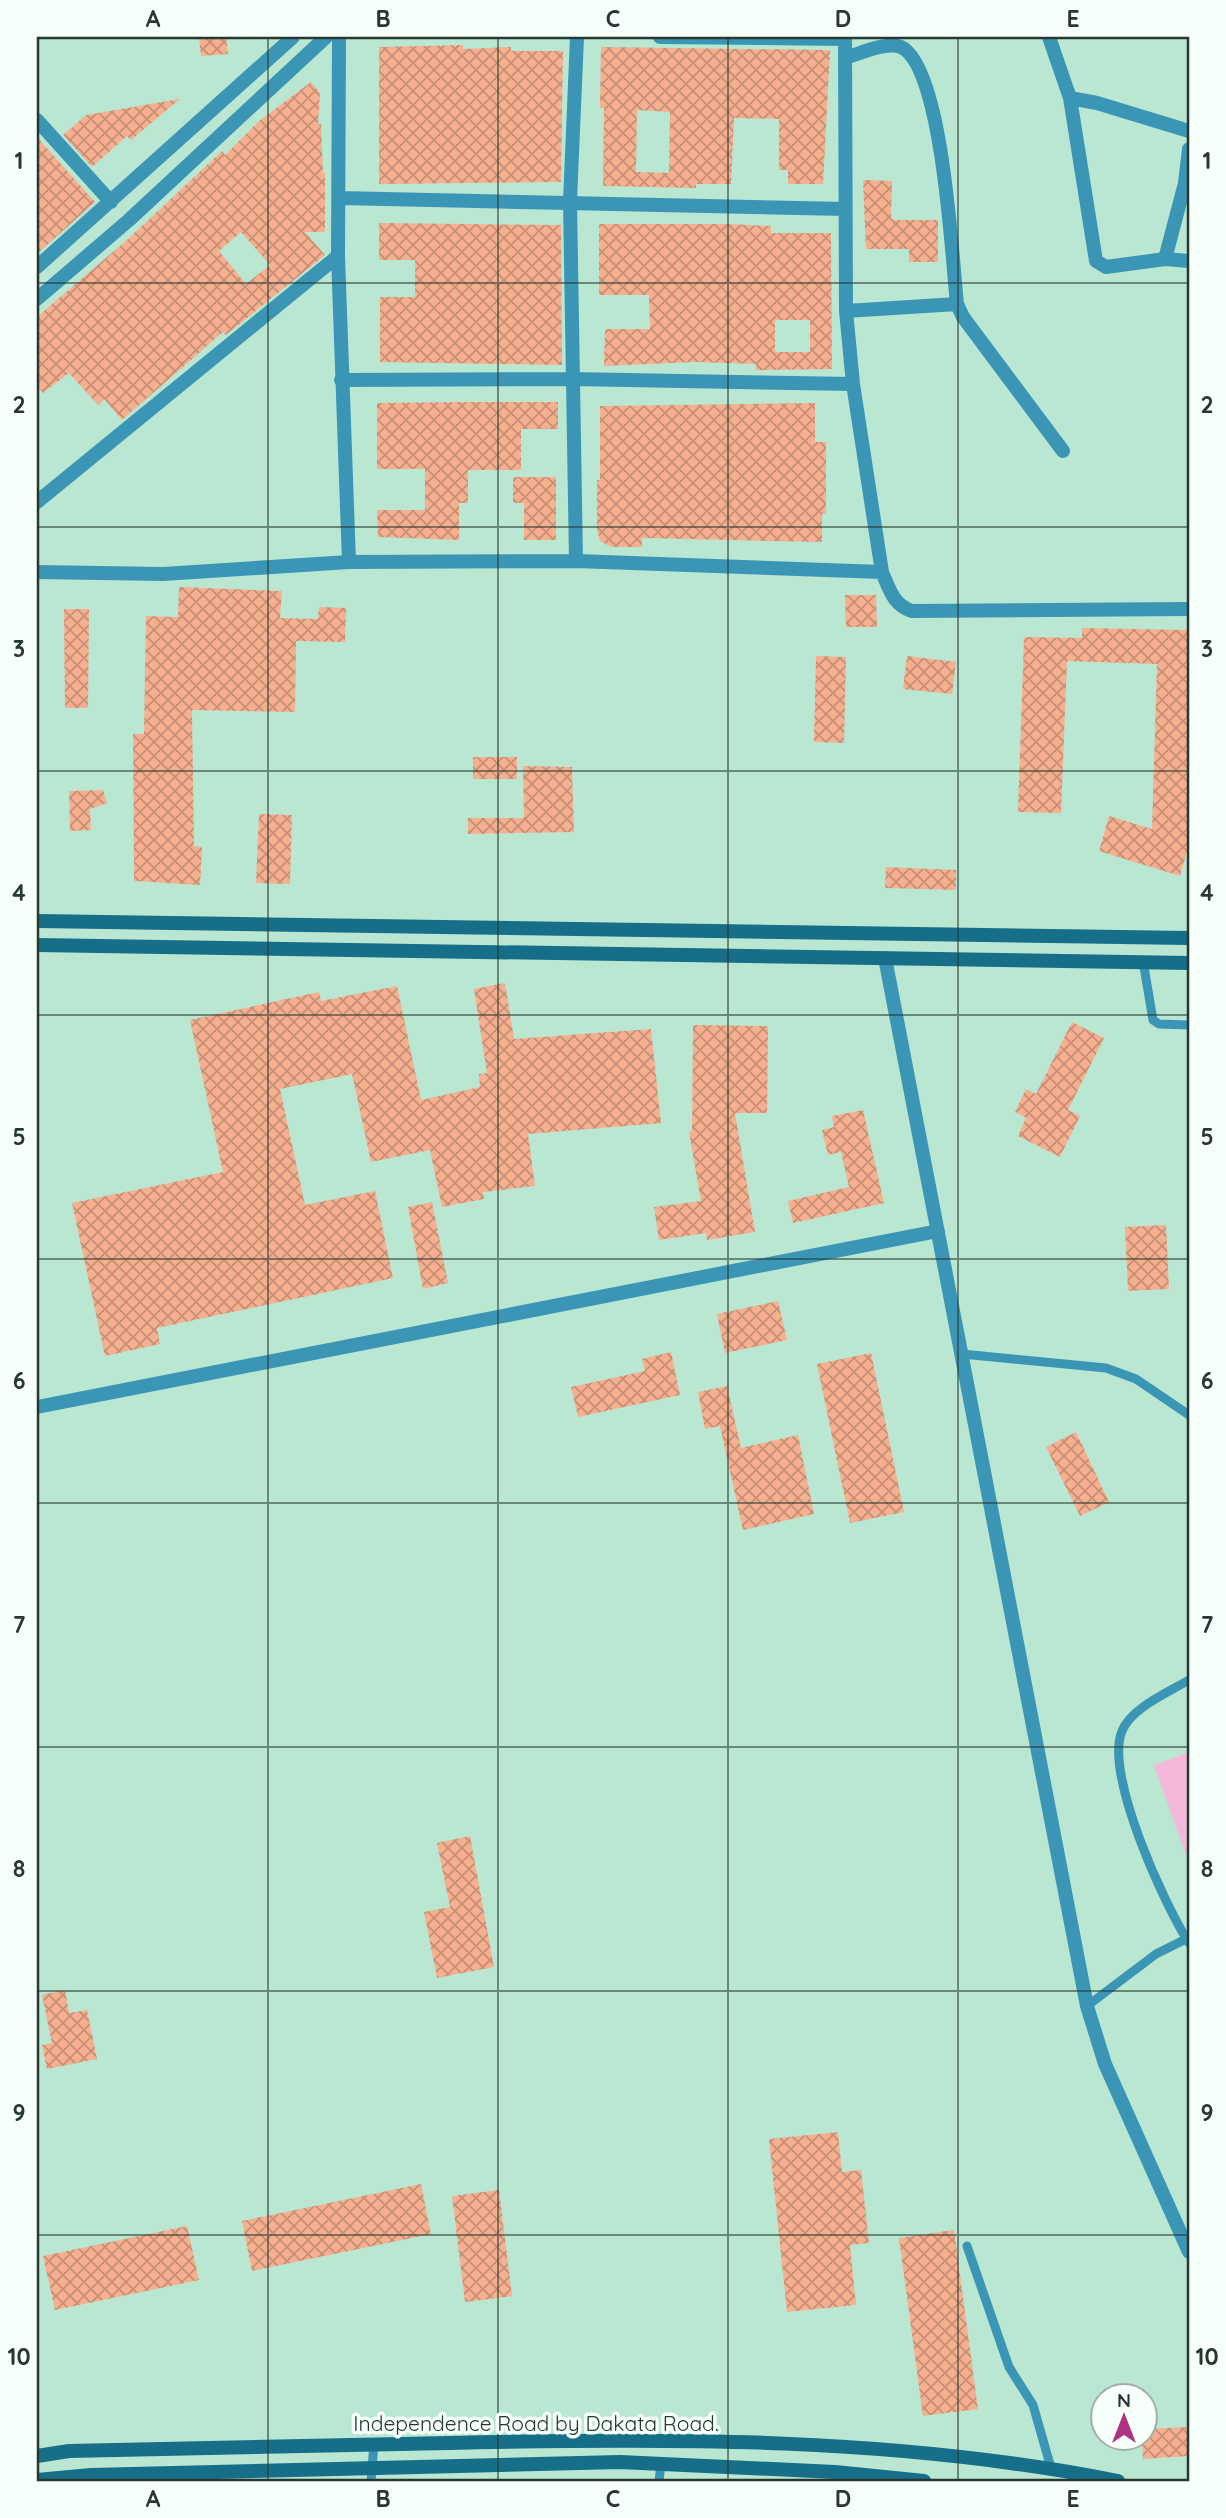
<svg xmlns="http://www.w3.org/2000/svg" width="1226" height="2518" font-family="Quicksand,sans-serif">
<defs>
<pattern id="building-cross-hatch" width="8" height="8" patternUnits="userSpaceOnUse" patternTransform="scale(1.75)"><rect width="8" height="8" fill="#f6af8f"/><path d="M0 0l8 8M0 8l8-8" fill="none" stroke="#c78f75"/></pattern>
</defs>
<rect width="100%" height="100%" fill="#bae7d2"/>
<path fill="#f4b9da" d="M1189,1752V1864L1154,1765Z"/>
<path fill="url(#building-cross-hatch)" fill-rule="evenodd" d="M199,37H226L228,54L201,56Z
M463,45V49L511,47V51H563L561,182L379,184V47Z
M601,47L830,50L823,184H788V170H779V119L734,118L731,184H696V188L603,186L604,108H600ZM637,110L670,112L669,173L636,172Z
M311,82L320,93L318,124H321L323,173H325V232H305L325,255L226,335L223,332L122,420L104,399L98,405L69,373L43,393L37,386V317L128,239L222,151L225,155L259,121ZM241,232L270,265L246,284L219,251Z
M180,99L131,140L127,136L92,167L63,135L86,115Z
M37,137L95,202L37,254Z
M863,180L892,181L891,218L894,220H938V262H909V249H866Z
M379,223L561,225L562,365L380,362V297H415V260H379Z
M599,224H730L771,226V233H831L832,369L756,370V364L694,362L604,366L605,329H650L649,295H599ZM775,320H810V352H775Z
M465,402H558V429H521V470H468V503H459V540L378,537L377,510H425V469H377V403Z
M815,403V442H826V514H822V542L642,538V547H611L600,541L597,530V480H600V406Z
M513,477H556V540H524V503H513Z
M179,587L282,591L280,618L318,619L319,607L346,608L345,642L296,641L295,712L192,710L194,846L202,847L200,885L134,881L133,734H144L146,616L178,617Z
M845,595H876L877,627H846Z
M64,609H89L88,708H65Z
M1082,628L1189,630V844L1180,876L1099,851L1109,816L1152,829L1157,664L1067,661L1061,813L1018,812L1024,637L1082,638Z
M816,656L846,657L844,743L814,742Z
M907,656L956,662L952,694L903,689Z
M473,757H517V779H473Z
M523,766L572,767L574,832L468,834V818H524Z
M103,790L107,803L90,809L91,830L70,831L69,791Z
M259,814L292,815L290,884L256,883Z
M886,867L956,870V890L885,888Z
M505,983L514,1039L651,1029L661,1123L528,1134L535,1186L483,1192L484,1199L442,1207L430,1150L371,1162L352,1074L280,1089L305,1205L375,1191L393,1278L157,1328L160,1344L105,1356L72,1203L223,1172L190,1020L319,992L321,1001L397,986L421,1100L480,1087L479,1074L487,1073L474,989Z
M1072,1022L1104,1038L1068,1110L1080,1116L1060,1157L1018,1136L1026,1118L1015,1112L1026,1089L1036,1094Z
M693,1025L768,1026L767,1113H735L755,1232L707,1240L706,1233L659,1240L654,1207L701,1201L689,1132L692,1131Z
M863,1110L884,1203L793,1223L788,1201L849,1187L841,1152L828,1155L822,1130L834,1127L832,1116Z
M432,1202L448,1283L423,1289L408,1207Z
M1166,1225L1169,1289L1128,1291L1125,1227Z
M778,1301L787,1340L725,1353L717,1314Z
M671,1352L680,1395L578,1417L571,1387L645,1371L642,1359Z
M871,1353L904,1512L850,1523L817,1364Z
M727,1386L741,1448L798,1435L814,1514L743,1530L720,1426L705,1429L698,1392Z
M1076,1432L1109,1502L1080,1516L1046,1447Z
M470,1836L494,1967L437,1978L424,1912L450,1907L437,1843Z
M65,1990L69,2013L87,2010L97,2059L47,2069L42,2045L52,2043L42,1995Z
M838,2132L842,2172L861,2170L869,2243L850,2245L856,2305L787,2312L769,2139Z
M421,2184L431,2234L252,2271L242,2221Z
M499,2190L512,2296L465,2302L452,2196Z
M187,2226L199,2280L55,2310L43,2256Z
M954,2230L978,2409L923,2416L899,2238Z
M1189,2427V2456L1143,2459L1142,2438H1145V2429Z"/>
<g fill="none" stroke-linecap="round" stroke-linejoin="round">
<path stroke="#3b96b6" stroke-width="9" d="M1143,961L1153,1020L1159,1024L1189,1025
M962,1354L1106,1368L1136,1379L1189,1415
M1189,1680C1169,1692 1131,1708 1122,1731C1104,1774 1165,1906 1189,1943
M1087,2006L1156,1954L1186,1939
M967,2246L1009,2367L1033,2405L1051,2468
M371,2481L374,2444
M659,2481L661,2464"/>
<path stroke="#3b96b6" stroke-width="14" d="M339,37L338,256L349,562
M660,37L845,39
M845,37L846,311L853,384L882,572C889,588 893,605 912,611L1189,609
M1049,37L1070,98L1096,261L1106,267L1165,259L1189,261
M845,58C859,54 887,41 901,47C943,67 952,259 957,304L963,317L1063,451
M1070,98L1097,103L1189,131
M37,120L111,202
M339,198L845,209
M1165,259L1185,183L1189,149
M37,267L293,37
M37,299L129,220L326,37
M846,311L957,304
M341,380L571,379L853,384
M37,502L338,256
M576,561L570,201L577,37
M37,572L163,574L349,562L576,561L882,572
M885,958L1087,2006L1105,2064L1189,2252
M37,1407L938,1231"/>
<path stroke="#166e89" stroke-width="14" d="M37,921L1189,938
M37,945L1189,963
M37,2456L69,2451C195,2449 322,2446 449,2443C672,2438 898,2437 1118,2481
M37,2480L91,2475L620,2462L835,2472L924,2481"/>
</g>
<path fill="none" stroke="#26382f" stroke-width="2" stroke-opacity="0.55" d="M268,37V2481M498,37V2481M728,37V2481M958,37V2481M37,283H1189M37,527H1189M37,771H1189M37,1015H1189M37,1259H1189M37,1503H1189M37,1747H1189M37,1991H1189M37,2235H1189"/>
<g text-anchor="middle" dominant-baseline="central" stroke-width="7" stroke-linejoin="round" paint-order="stroke">
<g font-size="21" fill="#26382f" stroke="#f6fffa">
<text x="536" y="2423">Independence Road by Dakata Road.</text>
</g>
</g>
<rect width="1226" height="2518" fill="none" stroke="#f6fffa" stroke-width="77"/>
<g transform="translate(1124 2417)"><circle r="33" fill="#f6fffa" stroke="#a3afa9" stroke-width="2"/>
<path d="M0-5L12 26L0 18L-12 26Z" fill="#ae3283"/>
<text y="-10" font-size="19" font-weight="bold" text-anchor="middle" fill="#26382f">N</text>
</g>
<rect x="38" y="38" width="1150" height="2442" fill="none" stroke="#26382f" stroke-width="2.5"/>
<g font-size="23" text-anchor="middle" font-weight="bold" fill="#26382f">
<text x="153" y="27">A</text>
<text x="383" y="27">B</text>
<text x="613" y="27">C</text>
<text x="843" y="27">D</text>
<text x="1073" y="27">E</text>
<text x="19" y="169">1</text>
<text x="1207" y="169">1</text>
<text x="19" y="413">2</text>
<text x="1207" y="413">2</text>
<text x="19" y="657">3</text>
<text x="1207" y="657">3</text>
<text x="19" y="901">4</text>
<text x="1207" y="901">4</text>
<text x="19" y="1145">5</text>
<text x="1207" y="1145">5</text>
<text x="19" y="1389">6</text>
<text x="1207" y="1389">6</text>
<text x="19" y="1633">7</text>
<text x="1207" y="1633">7</text>
<text x="19" y="1877">8</text>
<text x="1207" y="1877">8</text>
<text x="19" y="2121">9</text>
<text x="1207" y="2121">9</text>
<text x="19" y="2365">10</text>
<text x="1207" y="2365">10</text>
<text x="153" y="2507">A</text>
<text x="383" y="2507">B</text>
<text x="613" y="2507">C</text>
<text x="843" y="2507">D</text>
<text x="1073" y="2507">E</text>
</g>
</svg>
